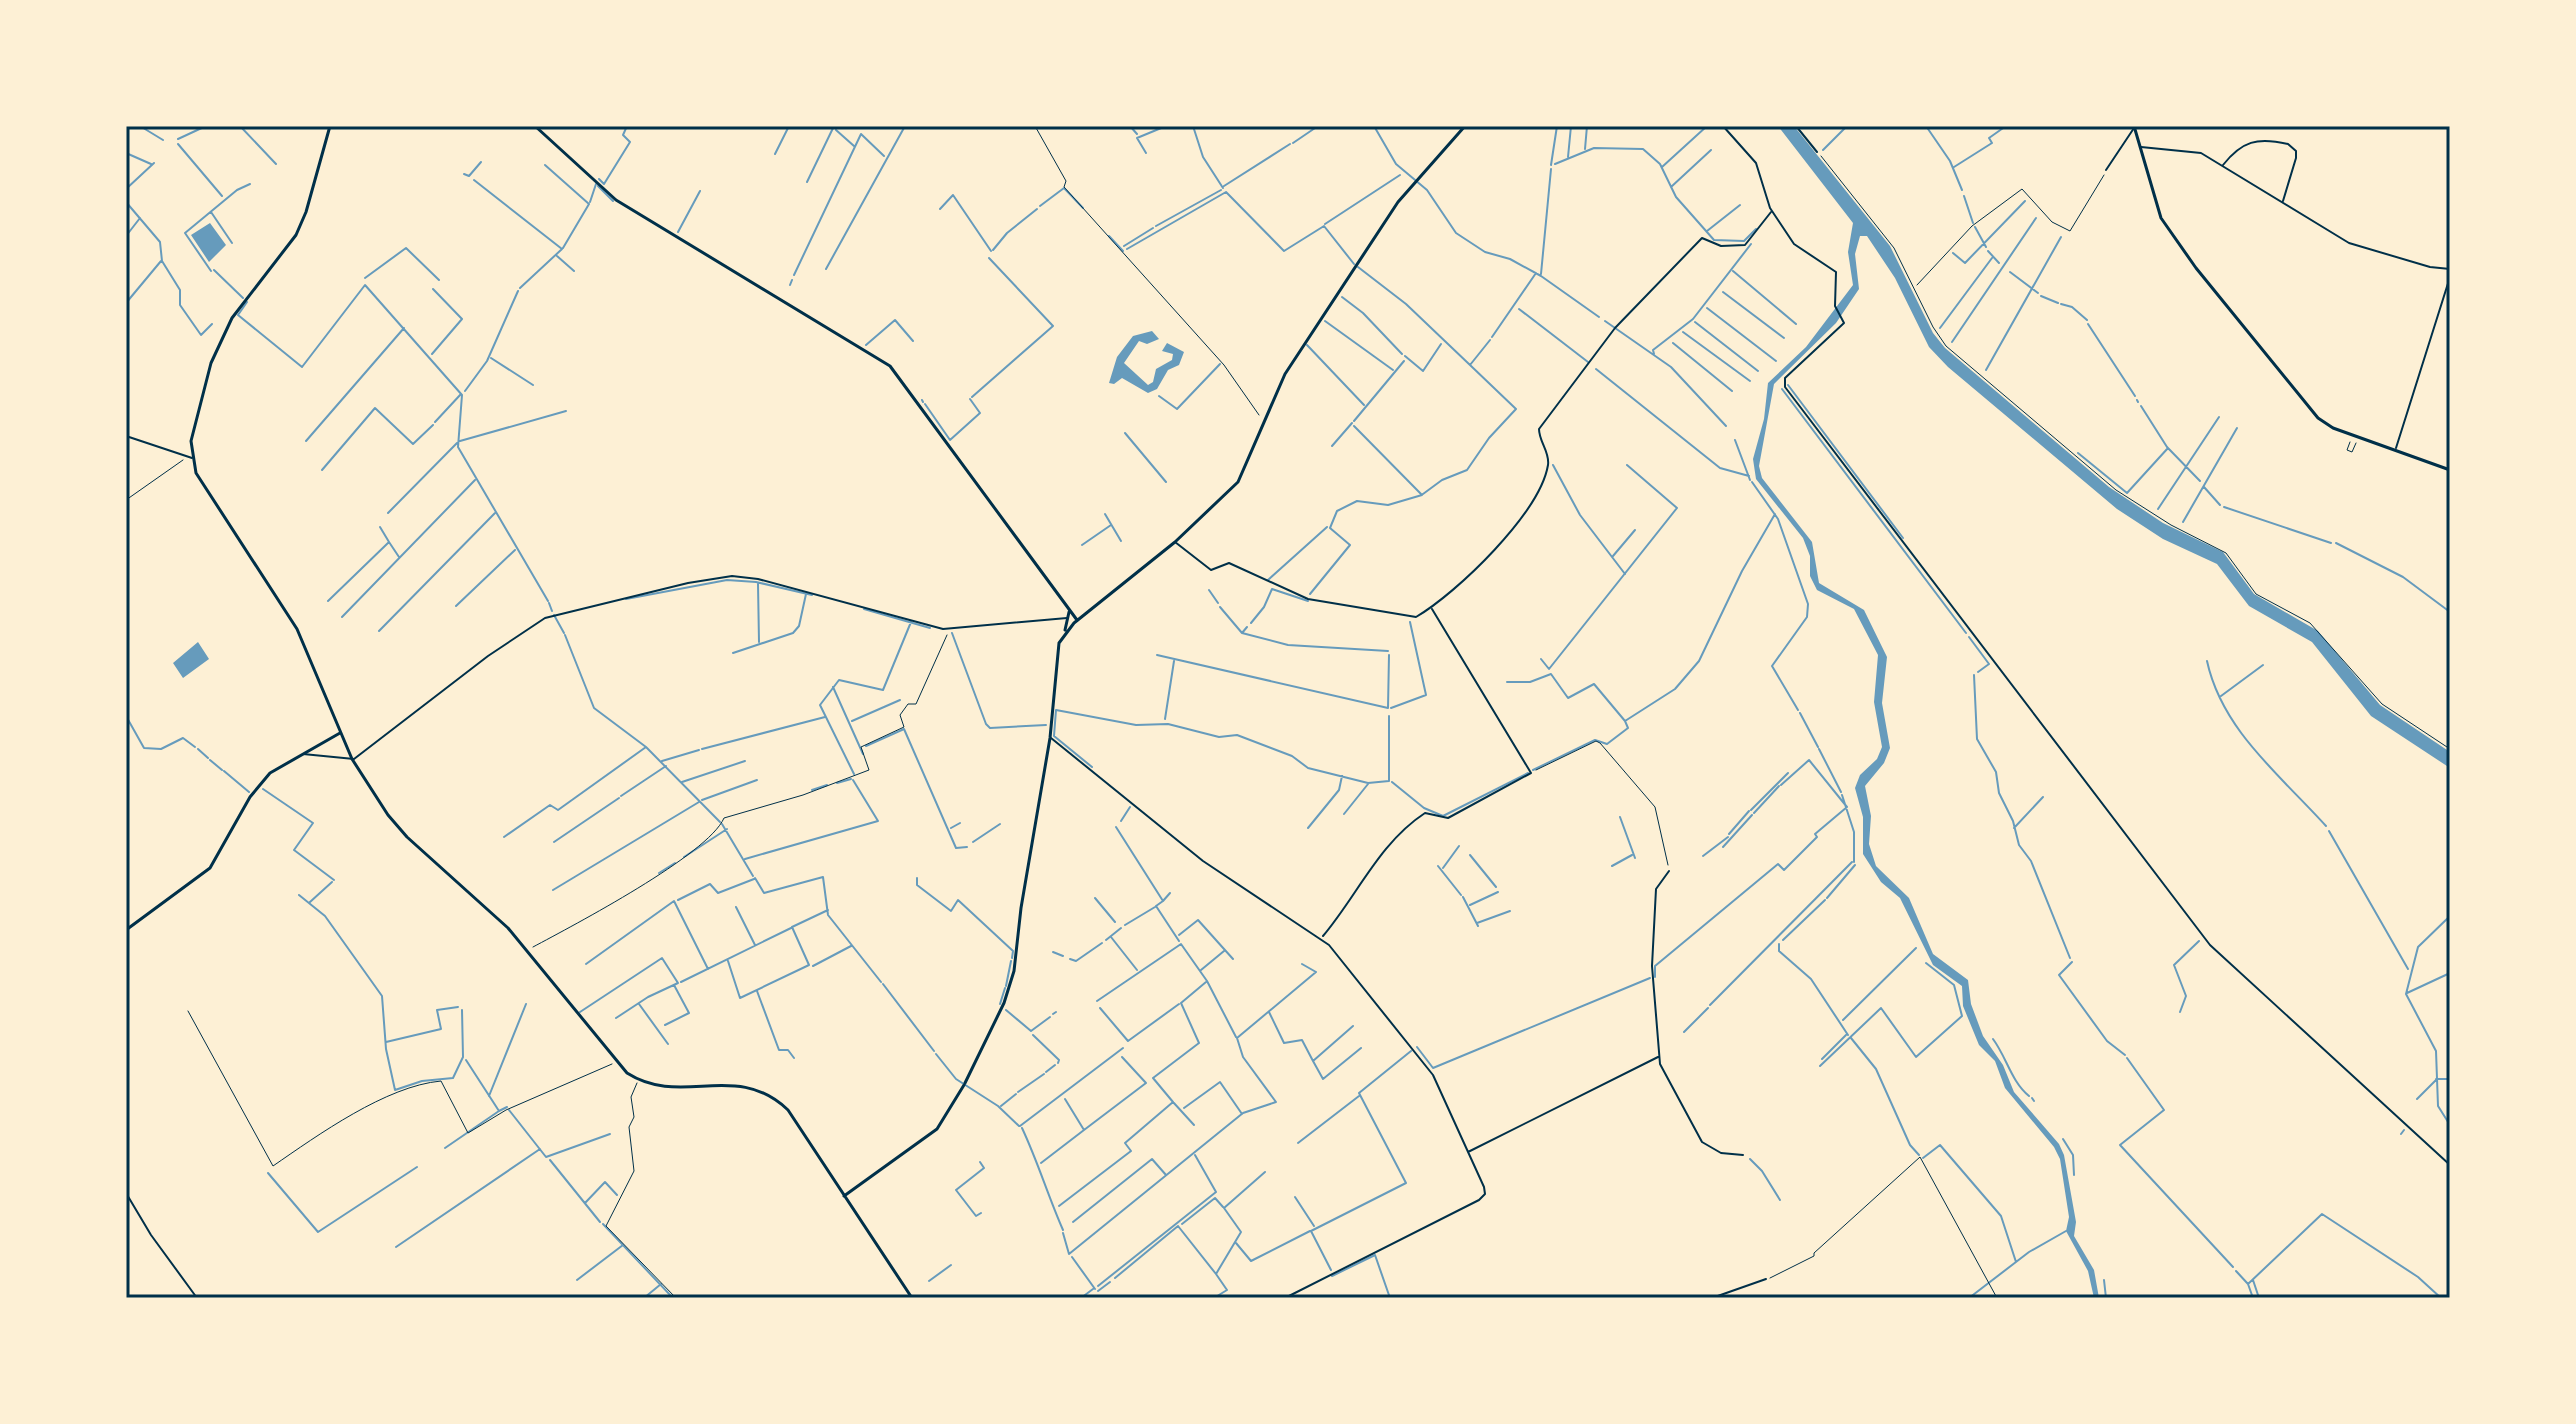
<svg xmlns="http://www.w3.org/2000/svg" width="2576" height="1424" font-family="Rubik,sans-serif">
<rect width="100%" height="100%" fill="#fdf0d5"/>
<path fill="#669bbc" d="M1778,126H1794L1890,246L1933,333L1945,348L2109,487L2163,523L2223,552L2254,594L2318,631L2380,705L2450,752V768L2371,716L2312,642L2249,606L2217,564L2163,539L2117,509L1948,367L1929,347L1895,278L1867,236H1860L1855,254L1859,289L1836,323L1774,384L1759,466L1762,478L1812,542L1819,583L1864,610L1887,657L1882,703L1890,748L1884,763L1865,786L1871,816L1869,844L1876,866L1909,898L1933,954L1968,980L1971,1004L1983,1036L2003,1065L2014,1092L2059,1144L2064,1155L2076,1222L2074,1236L2094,1270L2099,1298H2094L2088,1271L2066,1231L2069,1217L2060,1159L2054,1147L2005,1088L1995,1061L1979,1045L1963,1006L1962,986L1933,965L1900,898L1881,882L1863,854V817L1855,788L1860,775L1877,759L1882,747L1874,702L1878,655L1854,609L1817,590L1810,576V556L1803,538L1756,479L1753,459L1764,419L1768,383L1806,347L1853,285L1848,252L1853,223Z
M210,223L226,245L209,262L191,235Z
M1152,331L1159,339L1147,344L1139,341L1124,363L1148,385L1153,382L1156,369L1172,360L1173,354L1162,351L1167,343L1184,352L1179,365L1168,370L1157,389L1148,393L1122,378L1114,384L1109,383L1117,357L1133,336Z
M198,642L209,659L183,678L173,663Z"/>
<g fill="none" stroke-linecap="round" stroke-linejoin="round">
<path stroke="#669bbc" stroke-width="2" d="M140,126L163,140
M240,126L276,164
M1130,126L1137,134
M1193,126L1203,157L1223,188
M1374,126L1396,164L1427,190L1456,233L1485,252L1510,259L1541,276L1599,317
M1926,126L1950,161L1962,190
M836,130L854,146
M178,139L206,126
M1293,143L1318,126
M178,144L222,196
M1585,149L1587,126
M1823,150L1847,126
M126,153L151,164
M1146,153L1137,138L1166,126
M775,154L789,126
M1568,157L1571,126
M1555,164L1594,148L1643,149L1660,164L1676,197L1714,240L1744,241L1756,229
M545,165L589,204L563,248
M1551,165L1557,126
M1662,167L1707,126
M1954,167L1992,143L1989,138L2006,126
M464,174L469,176L481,162
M599,179L604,184L630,142L623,135L627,126
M474,180L562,249L520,288
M807,182L834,126
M598,186L613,201
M1224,186L1290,144
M1671,187L1711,150
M126,189L154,163
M1964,196L1973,223
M126,202L160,242L162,261L180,290V305L201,335L212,324
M590,202L596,184
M1040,206L1064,188L1083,208
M940,209L953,195L991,251
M211,212L232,243
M1325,224L1400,175
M1156,226L1221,190
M1975,227L1986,247
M1707,231L1740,205
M678,232L700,191
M126,236L140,218
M1109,236L1123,251
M1124,246L1153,228
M1127,249L1226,192L1284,251L1324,226L1354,264
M993,250L1007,233L1037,209
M1988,251L1999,263
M1953,253L1965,263L2025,201
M557,256L574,271
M1358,267L1406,304L1470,365L1490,340
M826,269L905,126
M214,270L243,298
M211,271L185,233L237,190L250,184
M1733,271L1796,324
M2010,272L2038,293
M1541,274L1551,169
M794,275L861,134L884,156
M365,278L406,248L439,280
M790,285L792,280
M1723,292L1784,338
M2041,296L2058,303
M1342,297L1363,313L1402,354
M247,302L238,315L302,367L365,285L462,395L458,447L548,601
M126,303L161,261
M2061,304L2072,307L2087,320
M1707,308L1776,361
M1519,309L1588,362
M1325,321L1393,370
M1605,321L1671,367L1726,426
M1695,322L1758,371
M2088,324L2135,396
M1940,328L1992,258
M1683,332L1750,381
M1492,337L1536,273
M1952,342L2036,218
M1673,343L1732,391
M866,345L895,320L913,341
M1307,345L1364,405
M432,354L462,319L433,289
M1654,354L1653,350L1693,319L1751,244
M1405,356L1423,371L1441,344
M491,358L533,385
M1596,369L1720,468L1749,476
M1986,370L2061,237
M1788,385L1903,538
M1782,389L1966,633
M465,391L487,361L518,291
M1159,396L1177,409L1220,364
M972,397L1053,326L989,258
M922,400L923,402
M2137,400L2138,402
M925,404L950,440L980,413L970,399
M2141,406L2167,447L2200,481
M1354,421L1404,361
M435,422L461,394
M1125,433L1166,482
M1735,440L1750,480
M306,441L404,328
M460,441L566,411
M1332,446L1352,423
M2078,453L2127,493L2168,448
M1553,465L1580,515L1625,574
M322,470L375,408L413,444L433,425
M1752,482L1778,519L1808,604L1807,617L1772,666L1798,710
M2204,487L2220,505
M1423,494L1442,480L1467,470L1489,438L1516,409L1470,365
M2224,507L2331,543
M2158,509L2219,417
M388,513L457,443
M1105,514L1121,541
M2183,522L2237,428
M380,527L389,542
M2336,543L2403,577L2450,612
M1082,545L1111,525
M1613,556L1635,530
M1268,580L1327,527
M758,584L759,642
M1209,590L1218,603
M1310,594L1350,545L1330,528L1337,511L1357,501L1388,505L1422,495L1354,426
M626,599L727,580L756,582L812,595
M328,601L389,542L399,557
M549,603L552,611
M456,606L515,550
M1220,607L1242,633
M864,609L930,628
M554,615L564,633
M342,617L475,480
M1251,623L1264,607L1272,589L1308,601
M1247,627L1242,633L1288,645L1388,651
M379,631L495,513
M952,633L986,724L990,728L1046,725
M565,635L594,708L646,747L720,822
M1969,637L1989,664L1978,672
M733,653L793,633L799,626L806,594
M1157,655L1388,708L1389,655
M1541,659L1549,669L1677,508L1627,465
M2207,661C2222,730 2280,775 2326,826
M1974,675L1977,739L1996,772L1999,793L2013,821L2019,845L2031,861L2070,958
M1507,682H1530L1551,674L1568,698L1594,684L1625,721
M833,687L863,754
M2221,696L2263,665
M1391,708L1426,695L1410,622
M1800,713L1818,747
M126,716L144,748L161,749L183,738L195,747
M1165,719L1174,661
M852,721L900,700
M866,746L904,729L956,848L967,847
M198,749L208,758
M702,749L825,717
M1819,749L1841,792
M210,760L222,770
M662,761L699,750
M1092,767L1054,736L1056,710L1136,725L1168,724L1219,737L1237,735L1292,756L1308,768L1368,783L1389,781V716
M1533,770L1595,740L1607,744L1628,728L1625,721L1675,689L1699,661L1742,571L1775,514
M224,771L249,792
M854,774L820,705L839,680L883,690L911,622
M682,782L745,761
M1392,782L1424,808L1443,816L1528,773
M837,783L851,779
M263,789L313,823L294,850L334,880
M812,790L827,785
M1842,795L1854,832V862
M621,796L666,766
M702,800L757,780
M1751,810L1788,773
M1754,813L1779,786
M1344,814L1368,784
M1620,817L1635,858
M1121,821L1130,807
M722,824L753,876
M1116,827L1163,901L1156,906L1179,941
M951,828L960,823
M1308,828L1339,790L1342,776
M2014,828L2043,797
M2329,831L2408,969
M1729,834L1749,811
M504,837L550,805L558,810L646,747
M554,842L619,798
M973,842L1000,824
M1723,847L1752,815
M1470,855L1496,887
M1703,856L1728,837
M684,857L727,829
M745,859L878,821L853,780
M1438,866L1461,895
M1612,866L1632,855
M1443,868L1459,846
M659,873L675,863
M755,878L764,893L823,877L828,915L881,982
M917,878V885L951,911L958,900L1013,951L1012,958
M553,890L699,802
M299,895L325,916L382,996L386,1049L395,1090L422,1081L453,1078L463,1057L462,1010
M1463,897L1478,926
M1095,898L1115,922
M1827,898L1855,865
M678,900L710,884L718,893L754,879
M1163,901L1170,893
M310,902L332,882
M1470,905L1498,892
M736,907L755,945
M2450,916L2418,947L2406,994L2436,1051L2438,1106L2450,1125
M1477,923L1510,911
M1125,925L1155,907
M1179,935L1198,920L1233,959
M1111,937L1137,970
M1106,940L1121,928
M1783,940L1825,900
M1779,944V951L1811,979L1848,1035
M1053,952L1063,956
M1070,959L1076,961L1102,943
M728,961L740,998L809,965L792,927L828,910
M2072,962L2059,975L2107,1041L2125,1055
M586,964L674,901L708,969
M813,966L851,946
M1201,970L1224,951
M1655,977V966L1778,864L1784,870L1817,837L1815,834L1847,807L1809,760L1781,785
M681,982L791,928
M883,984L934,1051
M1006,986L1011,961
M757,991L779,1050H788L794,1058
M2407,993L2450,973
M1097,1001L1181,944L1207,981L1236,1037
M639,1004L668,1044
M1000,1004L1005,988
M1710,1005L1852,862
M1100,1008L1128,1041L1179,1004
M1006,1010L1031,1031L1050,1017
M580,1012L662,958L678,983L648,997L616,1018
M1269,1012L1284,1043L1302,1040L1313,1061L1353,1026
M2180,1012L2186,996L2174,965L2199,941
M1053,1014L1056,1012
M1843,1020L1916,948
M665,1025L689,1013L674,985
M1684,1032L1708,1008
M1033,1035L1059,1060L1058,1063
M1851,1038L1876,1069L1910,1145L1919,1155
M1993,1039C2007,1058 2011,1081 2029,1096
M386,1042L441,1029L437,1010L458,1007
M1417,1047L1433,1068L1650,978
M936,1054L956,1079L998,1106L1019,1126
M2127,1058L2164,1110L2120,1145L2233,1267
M1822,1059L1846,1035
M466,1060L499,1111L507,1107
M1313,1061L1323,1079L1361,1048
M1820,1066L1881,1008L1916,1057L1962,1016L1954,985L1926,963
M1046,1072L1055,1065
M2436,1079H2450
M1018,1092L1044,1074
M489,1096L526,1004
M2032,1098L2034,1101
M2417,1099L2436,1080
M1173,1102L1153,1078L1199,1043L1181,1003L1206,982
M1001,1106L1016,1094
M1184,1108L1220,1082L1242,1114
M509,1110L546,1157L610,1134
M1020,1126L1123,1048
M1022,1128C1038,1162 1048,1196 1063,1230
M1084,1130L1146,1083L1122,1057
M2401,1134L2404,1130
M2063,1139L2073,1155L2074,1175
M1298,1143L1359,1096
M445,1148L499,1111
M1923,1158L1940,1145L2001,1216L2016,1262
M1750,1159L1762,1171L1780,1200
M550,1160L600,1222
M980,1162L984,1168L956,1190L976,1216L981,1213
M1041,1163L1084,1130L1065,1099
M268,1173L318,1232L417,1167
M1295,1197L1314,1226
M585,1203L605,1182L617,1195
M1059,1206L1131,1151L1125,1143L1173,1102L1194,1125
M1073,1222L1152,1159L1166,1175
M603,1224L673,1298
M1182,1224L1215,1198L1223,1207
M1063,1233L1069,1254L1243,1113L1276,1102L1243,1057L1237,1038L1316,972L1302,964
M1236,1243L1251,1261L1310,1231
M396,1247L540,1149
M1072,1257L1095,1289
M1331,1270L1311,1231L1406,1183L1359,1093L1411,1051
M2236,1271L2248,1284L2322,1214L2418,1277L2441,1298
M1332,1276L1375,1255L1390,1298
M1115,1278L1178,1226L1216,1274
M577,1280L623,1245
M2104,1280L2106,1298
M2253,1280L2259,1298
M929,1281L951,1265
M2248,1284L2253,1298
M1098,1286L1216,1192L1195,1155
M1098,1291L1110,1282
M644,1298L661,1284
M1081,1298L1093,1289
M1214,1298L1227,1290L1216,1274L1241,1232L1224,1208L1265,1172
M1969,1298L2029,1252L2066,1231"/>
<path stroke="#003049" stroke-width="1" d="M1035,126L1066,181L1064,187L1224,365L1259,415
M1821,156L1894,248L1933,327L1946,346L2116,490L2171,525L2226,553L2256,594L2310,623L2382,704L2450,749
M1917,285L1972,226L2022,189L2052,222L2070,231L2104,175
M2350,442L2347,450L2352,452L2356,443
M126,500L183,460
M1536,770L1596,741L1600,743L1655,807L1668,865
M533,947C574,925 708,855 724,818L803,795L869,770L861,747L904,727L900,715L908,704H916L947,635
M188,1011L273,1166C318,1135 386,1086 441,1081L468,1133L506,1110L612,1064
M637,1083L631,1097L634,1117L629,1127L634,1171L606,1226L676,1298
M1770,1278L1814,1256V1253L1920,1157L1997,1298"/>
<path stroke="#003049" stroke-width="2" d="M1723,126L1756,163L1770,208L1794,244L1836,272L1835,306L1844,323L1785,378V387L2210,945L2450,1165
M1796,126L1817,152
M2141,147L2201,153L2349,243L2430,267L2450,269
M2223,165C2242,141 2257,137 2288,144L2296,151V158L2283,201
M2106,170L2134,128
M126,436L192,458
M2396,448L2450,277
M1175,542L1211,570L1229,563L1308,599L1416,617C1457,593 1540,513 1548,465C1550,452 1539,442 1539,429L1615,328L1702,238L1721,246L1745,245L1771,212
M1051,738L1203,861L1329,945L1433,1075L1484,1187L1485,1194L1479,1200L1285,1298
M303,754L354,759L488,656L545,618L688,583L732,576L758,579L943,629L1067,618
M1669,871L1656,889L1652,966L1660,1064L1702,1142L1721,1153L1743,1155
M1323,936C1357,896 1379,843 1425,813L1448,818L1531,773L1432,609
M1468,1152L1658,1057
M126,1193L151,1235L197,1298
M1712,1298L1766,1279"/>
<path stroke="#003049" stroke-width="3" d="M330,126L306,212L296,235L232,318L211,363L191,441L196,473L297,629L352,759L388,815L407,837L508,928L627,1073C682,1108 736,1060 788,1110L912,1298
M535,126L616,200L890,366L1077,620
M2134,126L2161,218L2196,268L2318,418L2333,428L2450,470
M1065,630L1069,612
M126,930L210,868L250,797L270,773L340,733
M965,1083L1004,1003L1014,971L1021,908L1050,738L1059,643L1074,623L1175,542L1238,482L1285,374L1398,202L1465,126
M844,1196L937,1129L964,1085"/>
</g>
<rect width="2576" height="1424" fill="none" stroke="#fdf0d5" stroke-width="256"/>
<rect x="128" y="128" width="2320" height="1168" fill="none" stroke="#003049" stroke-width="3"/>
</svg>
